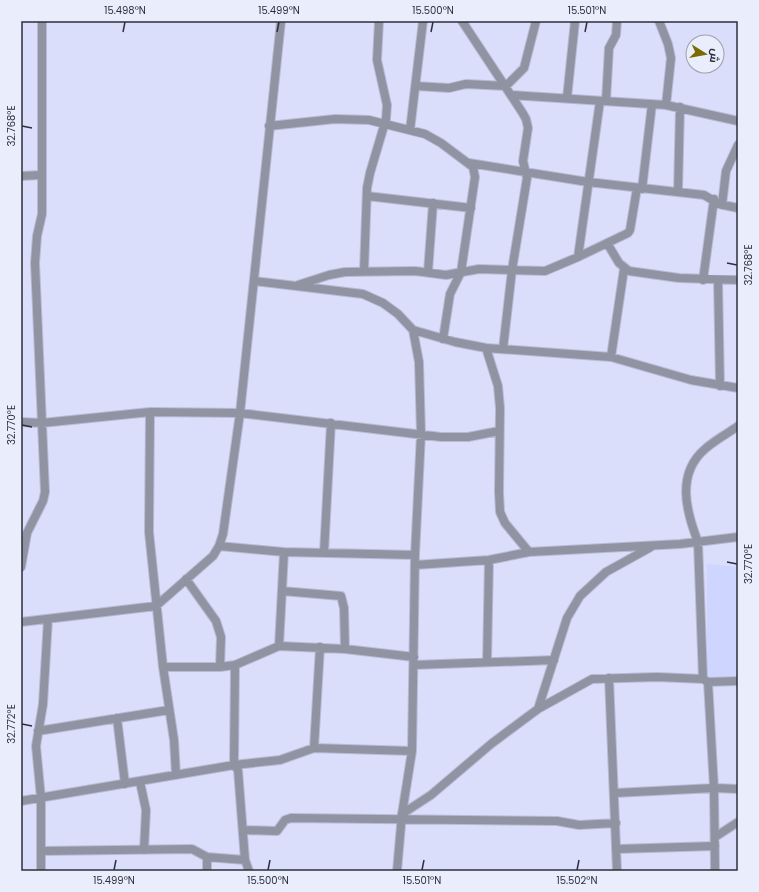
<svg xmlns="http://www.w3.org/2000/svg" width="759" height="892" font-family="Poppins,Cairo,sans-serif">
<rect width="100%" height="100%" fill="#dadefb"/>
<path fill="#ced5ff" d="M707,564L738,567V676L709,677L707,674Z"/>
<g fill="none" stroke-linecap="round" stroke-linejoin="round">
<defs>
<path id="street" d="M462,21L522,112L526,119L528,128L523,161L527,178L512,270L503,349
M659,21L668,44L671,58L666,105
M416,86L449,88L466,84L506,86L524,68L536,21
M511,95L666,105L738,121
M567,98L575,21
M606,101L609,48L616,35L617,21
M269,126L335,119L369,120L425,134L441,143L473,167L475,177L461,272L450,294L443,339
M410,130L423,21
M469,163L588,182L704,195L719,204L738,208
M21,176L41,175
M642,189L652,104
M678,192L680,107
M367,196L471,208
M722,205L726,171L738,145
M607,243L619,263L629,271L679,278L738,280
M578,257L600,101
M364,271L367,188L370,173L386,119L387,105L377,60L379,21
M428,272L433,203
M703,280L714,199
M718,280L720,386
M254,281L363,294L383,303L398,314L413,330L419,362L421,434L415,555L412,751L402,814L397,871
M298,285L329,275L345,272L415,271L446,275L479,269L545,271L578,257L628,233L630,230L637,188
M413,330L455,342L486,348L611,357L691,380L738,388
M486,348L498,386L500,408L499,492L500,512L505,523L529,552
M611,357L624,269
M150,412L149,532L163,667L174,740L176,775
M21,422L42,423L150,412L240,413L441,437H468L499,431
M219,546L284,552L415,555
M324,553L331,423
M415,565L489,560L529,552L680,544L738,537
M21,567L27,533L43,501L45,492L35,263L37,236L42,214V21
M186,579L216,621L221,637L220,667
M282,591L341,596L344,608L345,649
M21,622L156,606L213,556L219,546L223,534L240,413L281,21
M279,646L284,552
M487,662L489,560
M235,665L234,765L238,770L245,860L249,871
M414,665L554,660
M163,667H220L235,665L279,646L345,649L414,657
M609,678L617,871
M703,679L698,542C686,511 676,474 705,449C715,440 727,434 738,426
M708,682L714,788L715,871
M538,709L567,618L580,596L606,572L651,547
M117,718L125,784
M38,731L169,710
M314,748L320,647
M140,782L146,810L144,850
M615,793L714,788L738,789
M21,801L234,765L280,760L314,748L412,751
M402,814L431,795L491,744L538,709L592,679L657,677L703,679L708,682L738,681
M243,830L277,831L285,820L291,818L557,821L579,825L616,823
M715,837L738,822
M617,849L715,846
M41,851L192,849L207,857L245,860
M207,857V871
M41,871V798L36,746L43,704L48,619"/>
</defs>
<use href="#street" stroke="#b7bbd5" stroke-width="10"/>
<use href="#street" stroke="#9093a1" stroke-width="8"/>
</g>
<path fill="none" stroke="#2d2f3c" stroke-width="1.5" d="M123,32L125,22M277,32L279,22M431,32L433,22M585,32L587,22M22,126L32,128M727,263L737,265M22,425L32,427M727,562L737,564M22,724L32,726M114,870L116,860M268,870L270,860M422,870L424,860M577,870L579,860"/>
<rect width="759" height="892" fill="none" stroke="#eaedfb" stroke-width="44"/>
<g transform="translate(705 54) rotate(101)"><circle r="19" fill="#eaedfb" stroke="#9ea1af"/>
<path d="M0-3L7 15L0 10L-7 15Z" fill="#7b6a01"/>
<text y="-6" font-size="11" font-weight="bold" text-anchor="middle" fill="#2d2f3c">ش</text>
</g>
<rect x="22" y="22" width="715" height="848" fill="none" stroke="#2d2f3c" stroke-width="1.5"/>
<g font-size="10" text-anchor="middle" fill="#2d2f3c">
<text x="125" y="14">15.498°N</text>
<text x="279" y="14">15.499°N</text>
<text x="433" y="14">15.500°N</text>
<text x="587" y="14">15.501°N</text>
<text transform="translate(11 126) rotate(-90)" y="4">32.768°E</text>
<text transform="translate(748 265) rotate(-90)" y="4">32.768°E</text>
<text transform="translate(11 425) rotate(-90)" y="4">32.770°E</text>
<text transform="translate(748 564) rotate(-90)" y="4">32.770°E</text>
<text transform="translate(11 724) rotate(-90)" y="4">32.772°E</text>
<text x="114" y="884">15.499°N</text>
<text x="268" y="884">15.500°N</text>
<text x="422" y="884">15.501°N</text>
<text x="577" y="884">15.502°N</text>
</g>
</svg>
